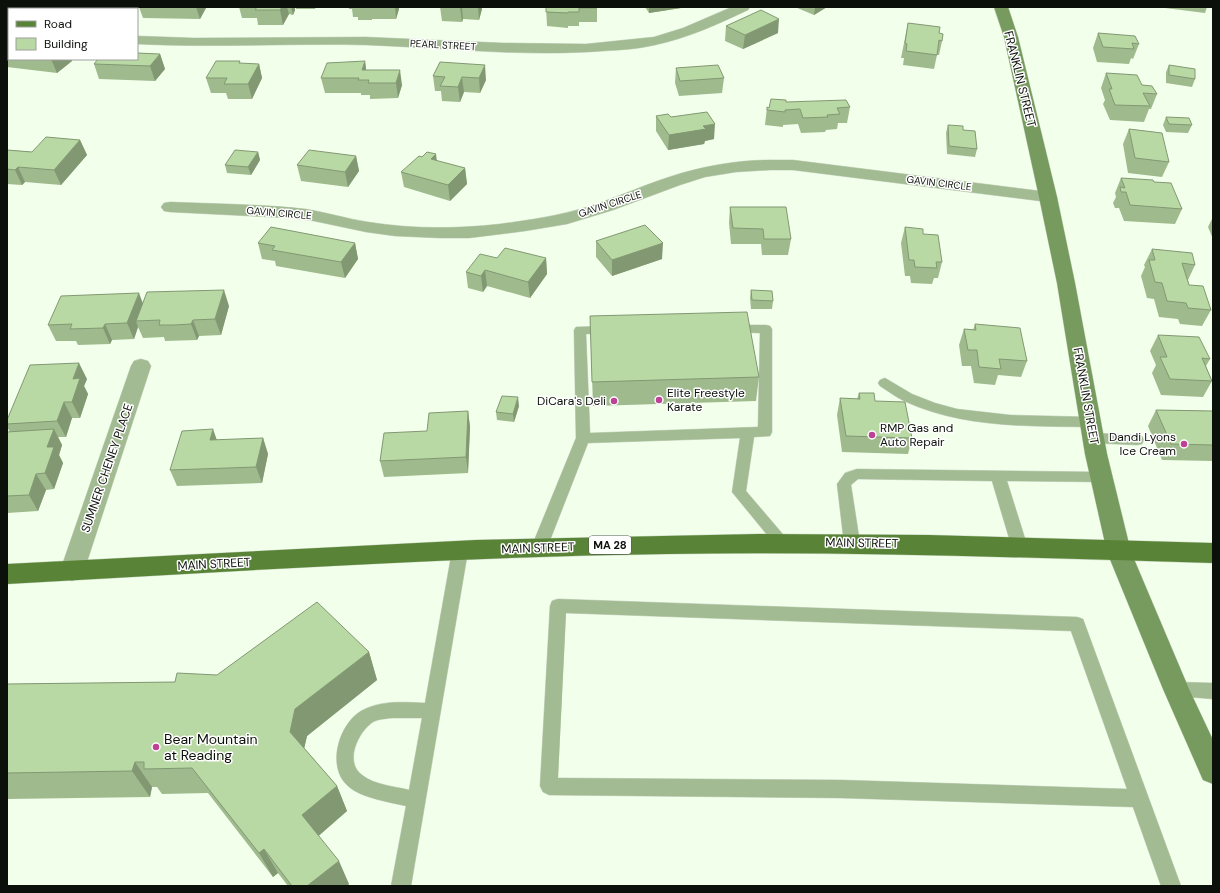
<svg xmlns="http://www.w3.org/2000/svg" width="1220" height="893" font-family="'DM Sans',sans-serif">
<rect width="100%" height="100%" fill="#f2ffeb"/>
<g fill="none" stroke-linecap="round" stroke-linejoin="round">
<defs>
<path id="service" d="M731,325H766L770,326L772,329V432L770,436L754,437L746,491L787,539L790,543L787,547L782,549L777,547L732,492L740,438L588,443L547,548L544,552L539,554L534,552L531,548L576,438L574,330L576,327L608,326L612,327L614,330L612,333L586,334L590,433L758,427L760,333L727,332L725,329L727,326Z
M885,378L912,394L935,403L957,409L1010,415L1090,417L1095,419L1097,422L1095,425L1090,427C1027,426 962,428 904,401C896,397 888,391 880,386L878,383L880,380Z
M1093,433L1137,435L1142,436L1144,440L1142,444L1137,445L1093,443L1088,442L1086,438L1088,434Z
M857,469L1101,472L1106,473L1108,477L1106,481L1101,482L1007,481L1028,548L1025,552L1020,554L1015,552L1012,548L992,481L858,479L851,485L860,543L857,547L852,549L847,547L844,543L837,484L845,473Z
M460,545L465,547L468,551L411,886H391L406,806C389,802 361,798 348,786C326,767 339,724 361,711C380,700 404,702 425,703L452,551L455,547ZM391,718H422L409,790C394,786 374,785 362,775C344,762 358,732 373,722C378,719 385,719 391,718Z
M558,599L1077,617L1083,619L1181,886H1161L1133,807L841,798L549,795L543,792L540,786L550,606L552,601ZM566,613L1071,631L1127,789L841,780L558,778Z
M1176,682L1213,683V699L1176,696L1170,694L1168,689L1170,684Z"/>
<path id="minor" d="M732,7H750L748,10C718,24 688,38 655,45C638,49 620,50 603,51C524,57 445,48 367,45C290,43 214,48 137,44V36L194,38L365,37L503,43L586,44L654,37L683,28Z
M7,19H9V28H7Z
M770,160H793L1048,192L1054,193L1057,197L1054,201L1048,202L793,170H770L736,172L705,177L680,185L613,210L567,224L525,231L469,238H440L395,236L366,232L314,221L290,218L170,212L164,211L161,207L164,203L170,202C215,204 260,204 305,209C326,212 347,219 368,222C412,229 456,229 500,224C529,220 558,216 587,207C619,197 650,182 682,173C711,165 740,160 770,160Z
M141,359L148,361L151,366L84,571L81,578L72,581L63,578L60,571L131,366L134,361Z"/>
<path id="secondary" d="M994,7H1008L1018,37L1057,197L1075,283L1107,454L1131,552L1189,689L1213,740V784L1203,780L1163,689L1107,552L1085,454L1057,283L1039,197L1004,37Z"/>
<path id="primary" d="M758,534L929,535L1213,543V563C1031,558 849,551 667,554C447,557 227,572 7,584V564L476,540Z"/>
</defs>
<use href="#service" stroke="#cdd9c7" stroke-width="1"/>
<use href="#minor" stroke="#cdd9c7" stroke-width="1"/>
<use href="#secondary" stroke="#cdd9c7" stroke-width="1"/>
<use href="#primary" stroke="#cdd9c7" stroke-width="1"/>
<use href="#service" fill="#a2bb92" fill-rule="evenodd"/>
<use href="#minor" fill="#a2bb92" fill-rule="evenodd"/>
<use href="#secondary" fill="#779b5f" fill-rule="evenodd"/>
<use href="#primary" fill="#598437" fill-rule="evenodd"/>
</g>
<path fill="#9fbb8d" d="M44,7H57L55,9Z
M139,7H206V8L200,19L143,18Z
M239,7H295V10L293,15L289,14L283,25H258L257,18H242Z
M296,7H316L315,9H296Z
M349,7H399V9L396,19H372V20H358V17H353L352,9H349Z
M440,7H482V9L479,20L463,19L462,22L442,21Z
M546,7H597V22H579V26H568V28L547,26Z
M645,7H681V8L649,13Z
M795,7H827L814,15Z
M1157,7H1207L1205,13Z
M908,23L939,33L942,41L939,55H937L934,69L903,65L904,58H901Z
M726,26L778,33L743,49L725,41Z
M1098,33L1139,44L1133,59L1131,58L1129,64L1097,62L1093,48Z
M9,44V59H71L72,61L57,73L7,67V46Z
M160,54L165,69L155,81L99,79L94,64Z
M365,61L366,70L402,85L398,98L370,99V95H361V93H325L321,78Z
M440,62L486,80L480,93L464,92L460,102L442,101L441,91H435L433,76Z
M259,64L262,78L252,99H228L226,93H211L206,78Z
M1169,65L1195,79L1192,87L1166,83V72Z
M676,68L724,78L722,93L679,96L675,83Z
M1106,73L1142,85L1157,94L1151,109H1149L1144,122L1110,120L1103,104L1105,100L1101,88Z
M786,102L850,107L847,123H838L837,129L826,130L825,132L801,133L798,124L783,125V127L765,125L767,107L769,108Z
M656,116L671,117L714,139L705,141L704,144L668,150L656,131Z
M1166,117L1192,125L1188,133L1166,132L1163,125Z
M948,125L963,130L977,149L975,157L947,154L946,133Z
M1129,129L1169,162L1162,177L1128,173L1123,144Z
M80,140L87,155L61,185L25,182L22,185L7,184V150L32,152Z
M258,152L260,160L251,175L227,173L225,165Z
M356,156L359,171L348,187L301,181L297,165Z
M437,161L465,168L467,184L450,201L404,187L401,172Z
M1121,178L1154,182L1182,209L1175,224L1124,221L1119,208H1115L1113,203L1116,197L1115,193Z
M730,207L791,239L788,255H762L761,244H731L729,223Z
M1212,219H1213V239L1208,227Z
M905,227L923,234L942,262L938,278H934L932,284L911,283L910,276H905L901,243Z
M596,241L662,259L612,276L596,257Z
M258,243H355L358,259L345,278L276,266L275,261L262,259Z
M1152,249L1195,265L1188,280L1189,285L1211,310L1202,326L1180,324L1178,319L1159,317L1154,299L1147,298L1141,276L1145,267L1144,265Z
M497,258H546L547,274L530,298L487,286L483,292L468,288L466,272Z
M751,290L773,301L772,309H751L750,298Z
M143,304L229,306L221,335L199,336L197,340L165,341L164,337L143,338L138,327L134,339L112,340L110,344L78,345L76,341H56L48,325Z
M590,316L759,377L756,401L593,406Z
M975,324L1027,361L1021,377L998,375L995,385L974,383L971,366H962L959,345L964,329L973,330Z
M1158,335L1210,359L1206,366L1212,381L1203,397L1161,395L1152,373L1156,365L1150,351Z
M87,379L84,386L88,394L80,418H72L66,437H58L62,445L59,455L63,463L54,489L46,490L38,511L7,513V432H10L7,427V420Z
M859,393L875,401L912,438L908,454L842,452L837,415L840,398L857,399Z
M519,406L514,422L497,420L496,412Z
M1156,410L1213,411V461L1162,460L1148,426Z
M468,411L470,427L468,473L384,477L380,461Z
M263,438L268,454L262,483L177,486L170,470L217,440Z
M369,652L377,680L307,736L304,748L337,786L347,811L318,836L349,884L347,886H288L278,873L273,877L208,793L162,794L157,787H152L150,797L7,799V684L175,682L217,675Z"/>
<path fill="#829873" d="M196,7H206V8L200,19Z
M282,7H287L289,14L283,25L280,10Z
M291,7H295V10L293,15Z
M395,7H399V9L396,19Z
M460,7H462L463,19L462,22Z
M478,7H482V9L479,20Z
M649,7H681V8L649,13Z
M815,7H827L814,15Z
M779,19L778,33L743,49L745,35Z
M160,54L165,69L155,81L150,66Z
M51,59H71L72,61L57,73Z
M365,61L367,76L362,70Z
M259,64L262,78L252,99L248,84Z
M485,65L486,80L480,93L479,78Z
M400,70L402,85L398,98L396,83Z
M462,77L464,92L460,102L458,87Z
M715,124L714,139L705,141L704,144L668,150L669,135L703,126Z
M80,140L87,155L61,185L54,170Z
M258,152L260,160L251,175L248,167Z
M436,154L438,170L431,159Z
M356,156L359,171L348,187L345,172Z
M18,167L25,182L22,185L15,170Z
M465,168L467,184L450,201L448,185Z
M355,243L358,259L345,278L341,262Z
M663,243L662,259L612,276V260Z
M546,258L547,274L530,298L528,282Z
M485,270L487,286L483,292L481,276Z
M224,290L229,306L221,335L215,319Z
M139,293L145,309L136,321L138,327L134,339L127,323Z
M193,320L199,336L197,340L191,324Z
M105,324L112,340L110,344L103,328Z
M79,363L87,379L84,386L88,394L80,418L72,402L73,379Z
M518,397L519,406L514,422L513,414Z
M64,402L72,418L66,437L57,421Z
M468,411L470,427L468,473L466,457Z
M54,429L62,445L59,455L63,463L54,489L45,473L47,447Z
M213,429L219,446L210,440Z
M263,438L268,454L262,483L256,467Z
M36,474L46,490L38,511L29,495Z
M369,652L377,680L307,736L302,758L290,732L295,709Z
M135,762L152,787L150,797L132,771Z
M337,786L347,811L314,840L302,815Z
M264,849L278,873L273,877L259,853Z
M339,861L349,884L347,886H307Z"/>
<path fill="#b9d9a4" stroke="#829873" d="M257,7H282L280,10H255Z
M546,7H597V8H579V12H568V13L546,12Z
M761,10L779,19L745,35L726,26Z
M908,23L940,27L939,33L943,34L942,41L939,40L937,55L906,51L907,44L905,43Z
M1098,33L1135,36L1139,44L1132,43L1134,49L1103,47Z
M9,44V53H7V46Z
M137,53L160,54L150,66L94,64L98,59H137Z
M216,61H240L239,63L259,64L248,84H224L227,78H206Z
M365,61L362,70H400L396,83H368L369,80H358L359,78H321L327,63Z
M440,62L485,65L479,78L462,77L458,87L440,86L445,77L433,76Z
M718,65L724,78L680,81L676,68Z
M1169,65L1195,69V79L1169,75Z
M1106,73L1137,75L1142,85L1152,86L1157,94L1143,93L1150,106L1115,105L1109,89H1112Z
M771,99L786,100V102L846,100L850,107L837,108L840,114L827,115L828,117L803,118L800,109L785,110V112L767,110V107L769,108Z
M707,112L715,124L703,126L706,129L669,135L656,116L668,114L671,117Z
M1166,117L1189,118L1192,125L1169,124Z
M948,125L963,126V130L975,131L977,149L949,146Z
M1129,129L1162,133L1169,162L1135,158Z
M46,137L80,140L54,170L18,167L15,170L7,169V150L32,152Z
M235,150L258,152L248,167L225,165Z
M309,150L356,156L345,172L297,165Z
M427,152L436,154L431,159L465,168L448,185L401,172L419,156L422,157Z
M1121,178L1153,180L1154,182L1171,183L1182,209L1130,205L1126,192H1121L1120,187L1125,188Z
M730,207H786L791,239H764L763,229L733,228Z
M645,225L663,243L612,260L596,241Z
M271,227L355,243L341,262L272,250L275,246L258,243Z
M905,227L923,229V234L938,235L942,262H936L937,268L915,267L914,260H909Z
M505,248L546,258L528,282L485,270L481,276L466,272L480,254L497,258Z
M1152,249L1192,253L1195,265L1182,263L1189,285L1203,286L1211,310L1188,308L1186,303L1167,301L1162,283L1155,282L1149,260H1155Z
M224,290L215,319L193,320L191,324L174,325H159L160,320L136,321L147,292Z
M751,290L772,291L773,301L752,300Z
M139,293L127,323L105,324L103,328L70,329L72,324L48,325L61,296Z
M747,312L759,377L592,382L590,316Z
M975,324L1020,328L1027,361L999,359L1001,369L979,367L977,350H968L964,329L976,330Z
M1158,335L1199,337L1210,359L1202,358L1212,381L1170,379L1160,357H1167Z
M79,363L73,379L80,378L72,402H64L57,421L7,424V420L30,365Z
M859,393H874L875,401L905,402L912,438L846,436L840,398L860,399Z
M502,396L518,397L513,414L496,412Z
M1156,410L1213,411V445L1171,444Z
M468,411L466,457L380,461L384,433L427,431L429,413Z
M54,429L47,447H54L45,473L36,474L29,495L7,496V432Z
M213,429L210,440L263,438L256,467L170,470L182,431Z
M317,602L369,652L295,709L290,732L337,786L302,815L339,861L307,886H292L264,849L259,853L192,768L144,769V762H135L132,771L7,773V684L175,682L177,673L217,675Z"/>
<g fill="#bd4294" stroke="#fff" stroke-width="1.5">
<circle cx="659" cy="400" r="4"/>
<circle cx="614" cy="401" r="4"/>
<circle cx="872" cy="435" r="4"/>
<circle cx="1184" cy="444" r="4"/>
<circle cx="156" cy="747" r="4"/>
</g>
<g text-anchor="middle" dominant-baseline="central" stroke-width="3" stroke-linejoin="round" paint-order="stroke">
<g font-size="10" fill="#0c100a" stroke="#fff">
<text transform="translate(443 45) rotate(3)">PEARL STREET</text>
<text transform="translate(939 183) rotate(7)">GAVIN CIRCLE</text>
<text transform="translate(610 204) rotate(-18)">GAVIN CIRCLE</text>
<text transform="translate(279 213) rotate(5)">GAVIN CIRCLE</text>
</g>
<rect fill="#fff" stroke="#555854" stroke-width="1" x="589" y="536" width="42" height="18" rx="3"/>
<g font-size="11" font-weight="bold" fill="#0c100a">
<text x="610" y="545">MA 28</text>
</g>
<g font-size="12" fill="#0c100a" stroke="#fff">
<text transform="translate(1020 79) rotate(76)">FRANKLIN STREET</text>
<text transform="translate(1086 396) rotate(80)">FRANKLIN STREET</text>
<text transform="translate(107 468) rotate(-71)">SUMNER CHENEY PLACE</text>
<text transform="translate(862 543) rotate(1)">MAIN STREET</text>
<text transform="translate(538 548) rotate(-2)">MAIN STREET</text>
<text transform="translate(214 564) rotate(-3)">MAIN STREET</text>
</g>
<g font-size="12" fill="#0c100a" stroke="#fff" text-anchor="start">
<text x="667" y="393">Elite Freestyle<tspan x="667" dy="14">Karate</tspan></text>
<text x="606" y="401" text-anchor="end">DiCara's Deli</text>
<text x="880" y="428">RMP Gas and<tspan x="880" dy="14">Auto Repair</tspan></text>
<text x="1176" y="437" text-anchor="end">Dandi Lyons<tspan x="1176" dy="14">Ice Cream</tspan></text>
</g>
<g font-size="14" fill="#0c100a" stroke="#fff" text-anchor="start">
<text x="164" y="739">Bear Mountain<tspan x="164" dy="16">at Reading</tspan></text>
</g>
</g>
<rect width="1220" height="893" fill="none" stroke="#0c100a" stroke-width="16"/>
<rect x="8" y="8" width="130" height="52" fill="#ffffff" stroke="#9e9f9d"/>
<rect x="16" y="21" width="20" height="6" fill="#598437" stroke="#9e9f9d"/>
<text x="44" y="28" font-size="12" fill="#0c100a">Road</text>
<rect x="16" y="38" width="20" height="12" fill="#b9d9a4" stroke="#9e9f9d"/>
<text x="44" y="48" font-size="12" fill="#0c100a">Building</text>
</svg>
